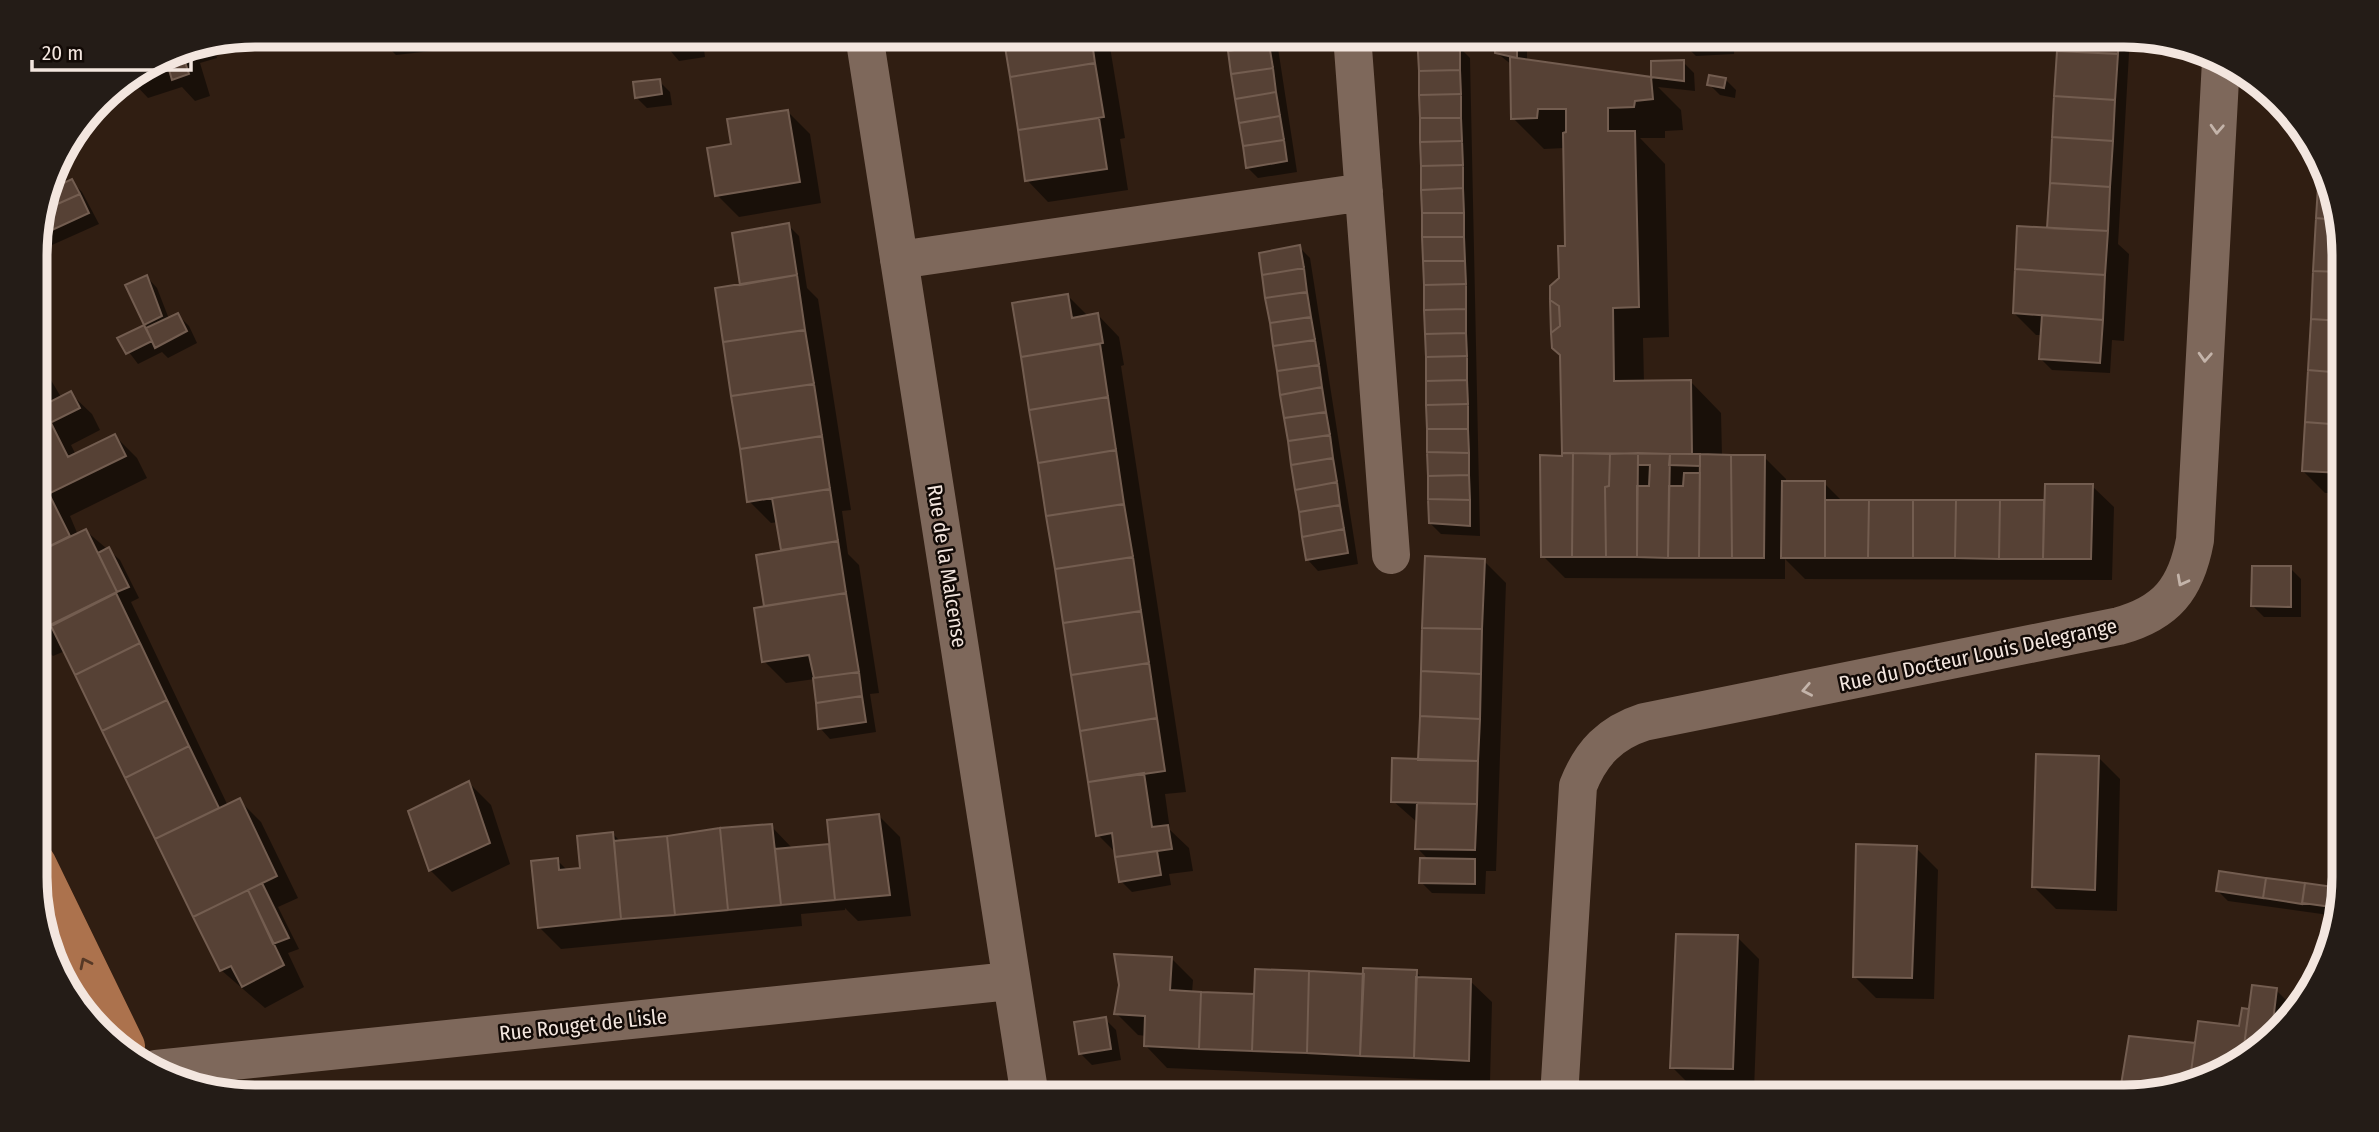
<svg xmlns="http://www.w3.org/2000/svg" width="2379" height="1132" font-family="'Fira Sans Condensed',sans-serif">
<rect width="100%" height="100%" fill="#301e12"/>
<path fill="#0007" d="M310,35H339L312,38Z
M341,35H470L471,42L432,46V51L396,55L377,36L345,39Z
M657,35H702L705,57L679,61Z
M1005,35H1108L1125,138L1120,139L1128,190L1048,202L1027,180Z
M1227,35H1276L1297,172L1258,178L1248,168Z
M1496,35H1521L1527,40V61L1653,79V62H1683L1694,73L1695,91L1658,87L1681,110L1683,130L1665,131V138H1640L1665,164L1669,337L1643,338L1644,383L1691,382L1721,413L1722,456L1764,457L1786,479V483H1824L1843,502H2046L2092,486L2114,507L2112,580L1805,579L1785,559V579L1565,578L1543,556L1568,457L1561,279L1566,248L1565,148L1544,149L1513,118L1512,65L1497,53Z
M1685,35H1735L1734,54L1696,56L1685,45Z
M2060,35L2130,36L2118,244L2129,254L2124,341L2112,340L2110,373L2052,370L2041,359L2042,335H2036L2014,313L2048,229Z
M213,43L217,58L200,63L210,96L195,101L182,87L148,98L130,79L124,81L171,52Z
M1459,47L1470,58L1480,536L1441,534L1430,523Z
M1725,79L1736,90L1735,98L1720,95L1709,84Z
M659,81L670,92L672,105L647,108L636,97Z
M788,112L810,134L821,203L739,217L717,195L733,146Z
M2320,173L2342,226L2343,493H2325L2303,471Z
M71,181L82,192L99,224L52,245L38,230L48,192Z
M788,225L799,236L807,288L818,299L851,510L842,511L848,554L859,565L879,693L870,694L876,732L830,739L820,728L815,679L786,683L764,661L766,607L758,556L785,552L778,522L771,523L749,501L742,286Z
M1299,247L1310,258L1358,564L1318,571L1308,560Z
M147,277L157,288L169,319L178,315L189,326L197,343L168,358L162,352L138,364L119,339L147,326L127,286Z
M1068,296L1088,316L1098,315L1119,337L1124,365L1121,366L1186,792L1165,794L1170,830L1189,848L1193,871L1169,874L1171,885L1132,892L1121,881L1116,853L1098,835L1014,305Z
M36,355L61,397L70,393L92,414L100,430L71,445L76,455L115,436L137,458L147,478L70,516L78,535L86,531L120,560L139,598L131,602L228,806L239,800L261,822L298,898L278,907L299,949L288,953L304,987L265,1008L221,970L65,651L53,656L36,640Z
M1484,561L1506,583L1496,871H1486L1485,894L1432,893L1421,882L1429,860L1417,848L1418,823L1393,801L1420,762Z
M2290,568L2301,579V617H2264L2253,606Z
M2098,757L2120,779L2117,911L2056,909L2034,887Z
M469,783L491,805L510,864L452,892L430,870Z
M878,815L900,837L911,916L858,921L845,908V910L801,914L802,926L561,949L539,927L557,860L568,871L582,869L612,833L621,842L771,826L793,849L831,845Z
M1916,848L1938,870L1934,999L1876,998L1854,976Z
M2217,890H2340L2341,891L2336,916L2228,901Z
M1737,937L1759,959L1754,1090L1694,1089L1672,1067Z
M1171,958L1193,980L1192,993L1256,996L1366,976L1416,972L1423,979L1470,981L1492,1002L1490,1082L1167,1068L1146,1046V1036L1138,1035L1116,1013Z
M2276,990L2297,1011L2290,1022L2247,1060L2138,1097L2196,1045L2240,1028L2250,1011Z
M1105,1019L1116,1030L1121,1060L1092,1065L1081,1054Z"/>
<path fill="#564135" stroke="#735d50" stroke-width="2" d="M1003,35H1091L1095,63L1010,77Z
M1225,35H1267L1269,44L1228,51Z
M1417,35L1460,45V70L1419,71Z
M1494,35H1517V58L1495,53Z
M1683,35H1724V44L1683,46Z
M2058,35H2119L2118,54L2057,51Z
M1269,44L1273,68L1231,74L1228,51Z
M181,50L189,74L172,80L165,56Z
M2057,51L2118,54L2115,100L2054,96Z
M165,56L167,64L136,73Z
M1510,57L1651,77L1653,99L1635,101L1634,107L1608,108V131H1635L1639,307L1613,308L1614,381L1691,380L1692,454L1562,453L1560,355L1552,348L1551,333L1560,326L1559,306L1550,300V286L1559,278L1558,246H1565L1563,133L1566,132V109H1538L1537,118L1511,119Z
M1684,60V81L1651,77V61Z
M1095,63L1104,117L1018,130L1010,77Z
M1273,68L1276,92L1235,99L1231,74Z
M1460,70L1461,94L1419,95V71Z
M1709,75L1726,78L1724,88L1707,85Z
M660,79L662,94L635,98L633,82Z
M1276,92L1280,116L1239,123L1235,99Z
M1461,94V118H1420L1419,95Z
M2054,96L2115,100L2113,141L2052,137Z
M788,110L800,182L715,196L707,148L731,144L727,119Z
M1280,116L1284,140L1243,146L1239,123Z
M1099,118L1107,169L1025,181L1018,130Z
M1420,118H1461L1462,141L1420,142Z
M2052,137L2113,141L2110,187L2050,183Z
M1284,140L1287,161L1246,168L1243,146Z
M1462,141L1463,165L1421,166L1420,142Z
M1463,165V188L1421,190V166Z
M2319,170L2339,220L2316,218Z
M72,179L80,194L44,210L49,190Z
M2050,183L2110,187L2108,231L2047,228Z
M1463,188L1464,213H1422L1421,190Z
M80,194L89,213L39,236L44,210Z
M1422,213H1464V237H1422Z
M2316,218L2339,220L2342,226V272L2313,271Z
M789,223L797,275L740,285L732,233Z
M2017,226L2108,231L2105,275L2015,269Z
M1422,237H1464L1465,261H1423Z
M1300,245L1304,268L1262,275L1259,253Z
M1423,261H1465L1466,284L1424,285Z
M1304,268L1307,292L1265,298L1262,275Z
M2015,269L2105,275L2103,320L2013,313Z
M2313,271L2342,272V321L2311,319Z
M147,275L162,316L144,325L125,285Z
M797,275L805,330L723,342L715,288Z
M1466,284V309L1424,310V285Z
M1307,292L1311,317L1270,323L1265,298Z
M1068,294L1072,318L1098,313L1103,343L1021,357L1012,303Z
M1550,300L1559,306L1560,326L1551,333Z
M1466,309V333L1425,334L1424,310Z
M178,313L187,331L155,348L146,328Z
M2042,315L2103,320L2100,363L2039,359Z
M1311,317L1315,340L1273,346L1270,323Z
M2311,319L2342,321L2343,373L2308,370Z
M144,325L152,341L126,354L117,338Z
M805,330L814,384L731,396L723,342Z
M1466,333L1467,356L1426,357L1425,334Z
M1315,340L1319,365L1277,371L1273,346Z
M1100,344L1108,397L1029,410L1021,357Z
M1467,356V380L1426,381V357Z
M1319,365L1322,387L1280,395L1277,371Z
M2308,370L2343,373V425L2305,422Z
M1467,380L1468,404L1426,405V381Z
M814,384L822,436L740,449L731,396Z
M1322,387L1326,412L1284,418L1280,395Z
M71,391L80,408L36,430V409Z
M1108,397L1116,450L1038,463L1029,410Z
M1468,404V429H1427L1426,405Z
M1326,412L1330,435L1288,441L1284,418Z
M2305,422L2343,425V473L2302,471Z
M51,423L68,457L115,434L126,456L36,500V430Z
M1427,429H1468L1469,453L1427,452Z
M1330,435L1333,458L1291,465L1288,441Z
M822,436L830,489L747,502L740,449Z
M1116,450L1124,504L1046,516L1038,463Z
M1427,452L1469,453V475L1428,476Z
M1562,453H1573L1572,557H1541L1540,455L1562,456Z
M1573,453L1610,454L1609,486L1605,487L1606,557H1572Z
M1638,453L1637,557H1606L1605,487L1609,486L1610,454Z
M1638,453L1670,454L1668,558L1637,557V486H1649L1650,465H1638Z
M1670,454H1700V466L1669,465Z
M1700,454L1731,455L1732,558H1699Z
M1731,455H1765L1764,558H1732Z
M1333,458L1337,482L1295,490L1291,465Z
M1684,473H1700L1699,558H1668L1669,486H1683Z
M1469,475L1470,500L1428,499V476Z
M1782,481H1825V558H1781Z
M1337,482L1340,505L1299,512L1295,490Z
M2045,484H2093L2091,559H2043Z
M830,489L838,541L781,550L772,498Z
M49,494L70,536L36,553V500Z
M1428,499L1470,500V526L1429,523Z
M1825,500H1869L1868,558H1825Z
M1869,500H1913V558H1868Z
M1913,500H1956L1955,558H1913Z
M1956,500H2000L1999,559L1955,558Z
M2000,500H2044L2043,559H1999Z
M1124,504L1133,557L1055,569L1046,516Z
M1340,505L1344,529L1302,537L1299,512Z
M86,529L117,592L36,632V553Z
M1344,529L1348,553L1306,560L1302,537Z
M838,541L846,593L764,606L756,555Z
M109,547L129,587L117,592L98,553Z
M1425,556L1485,559L1482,629L1422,628Z
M1133,557L1141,611L1063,623L1055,569Z
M2252,566H2291V607L2251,606Z
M116,593L140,643L75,675L51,626Z
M846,593L859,672L814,678L809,655L762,662L754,608Z
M1141,611L1149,663L1071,675L1063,623Z
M1422,628L1482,629L1481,674L1421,671Z
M140,643L167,700L102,731L75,675Z
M1149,663L1157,718L1080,731L1071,675Z
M1421,671L1481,674L1480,719L1420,716Z
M859,672L862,696L816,703L813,678Z
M862,696L866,722L818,729L816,703Z
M167,700L189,746L125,778L102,731Z
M1420,716L1480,719L1478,761L1418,760Z
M1157,718L1165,771L1088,782L1080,731Z
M189,746L219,808L155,839L125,778Z
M2036,754L2099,756L2095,890L2032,887Z
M1392,758L1478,761L1477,804L1391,802Z
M1144,773L1152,827L1168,825L1172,849L1115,857L1112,833L1096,836L1088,782Z
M469,781L490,843L429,871L408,811Z
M240,798L277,876L193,917L155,839Z
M1417,803L1477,804L1475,850L1415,849Z
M879,814L890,895L835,900L827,820Z
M772,824L781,905L728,910L720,828Z
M720,828L728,910L675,915L667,836Z
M613,832L621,919L538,928L531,861L558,858L559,870L580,868L577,836Z
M667,836L675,915L621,919L614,841Z
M829,844L835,900L781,905L775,849Z
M1856,844L1917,846L1912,978L1853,977Z
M1157,851L1161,875L1119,882L1115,857Z
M1420,858L1475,859V884L1419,883Z
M2219,871L2266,878L2263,898L2216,891Z
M2266,878L2305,883L2302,904L2263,898Z
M262,883L289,938L273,944L248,890Z
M2305,883L2334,887L2332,907L2302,903Z
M2334,887L2341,888L2338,908L2332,907Z
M248,890L284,965L242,987L231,966L220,971L193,917Z
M1676,934L1738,935L1733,1069L1670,1068Z
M1114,954L1172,957L1170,990L1201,992L1199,1049L1144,1046L1145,1016L1114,1014L1119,985Z
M1363,968L1417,970L1414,1058L1360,1056Z
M1255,969L1309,971L1307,1053L1252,1051Z
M1309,971L1364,974L1360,1056L1307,1053Z
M1416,977L1471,979L1469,1061L1414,1058Z
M2252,985L2277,988L2271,1038L2242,1061Z
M1201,992L1254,994L1252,1051L1199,1049Z
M2242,1008L2249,1009L2242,1061L2190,1079L2198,1021L2239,1026Z
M1106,1017L1111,1049L1079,1054L1074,1022Z
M2129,1036L2195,1043L2190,1079L2138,1097H2119Z"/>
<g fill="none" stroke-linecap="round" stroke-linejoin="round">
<path stroke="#7e685b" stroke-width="38" d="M864,35L1030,1097
M1352,35L1391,555
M899,260L1364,192
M156,1069L1010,981
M1559,1097L1578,786C1591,753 1610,733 1644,722L2119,626C2166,613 2186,589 2195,540L2221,61"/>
<path stroke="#ac724d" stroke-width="38" d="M37,863L126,1046"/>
</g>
<defs><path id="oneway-chevron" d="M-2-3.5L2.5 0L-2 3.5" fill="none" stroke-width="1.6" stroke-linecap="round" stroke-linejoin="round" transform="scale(1.75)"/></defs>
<g stroke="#c4b4aa">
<use href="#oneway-chevron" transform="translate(2217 129) rotate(93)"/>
<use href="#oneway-chevron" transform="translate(2205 357) rotate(93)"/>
<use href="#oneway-chevron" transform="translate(2182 581) rotate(118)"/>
<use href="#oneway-chevron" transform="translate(1807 690) rotate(169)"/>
</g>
<use stroke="#573926" href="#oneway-chevron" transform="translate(85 963) rotate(-116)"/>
<g text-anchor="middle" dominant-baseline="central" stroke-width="5" stroke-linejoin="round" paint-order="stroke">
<g font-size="21" fill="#f3e6df" stroke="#120a06">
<text transform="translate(947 566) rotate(81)">Rue de la Malcense</text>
<text transform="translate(1978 655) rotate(-12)">Rue du Docteur Louis Delegrange</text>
<text transform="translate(583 1025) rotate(-6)">Rue Rouget de Lisle</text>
</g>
</g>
<path d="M0 0H2379V1132H0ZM255 47H2124A208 208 0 0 1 2332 255V877A208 208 0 0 1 2124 1085H255A208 208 0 0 1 47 877V255A208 208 0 0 1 255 47Z" fill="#241c17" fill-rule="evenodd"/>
<path fill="none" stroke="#f3e6df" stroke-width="9" d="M255 47H2124A208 208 0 0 1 2332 255V877A208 208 0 0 1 2124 1085H255A208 208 0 0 1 47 877V255A208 208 0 0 1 255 47Z"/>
<path d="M32 60v10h159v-10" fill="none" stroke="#f3e6df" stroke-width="3.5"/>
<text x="42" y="60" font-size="21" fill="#f3e6df" stroke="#120a06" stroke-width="5" paint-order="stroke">20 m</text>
</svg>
